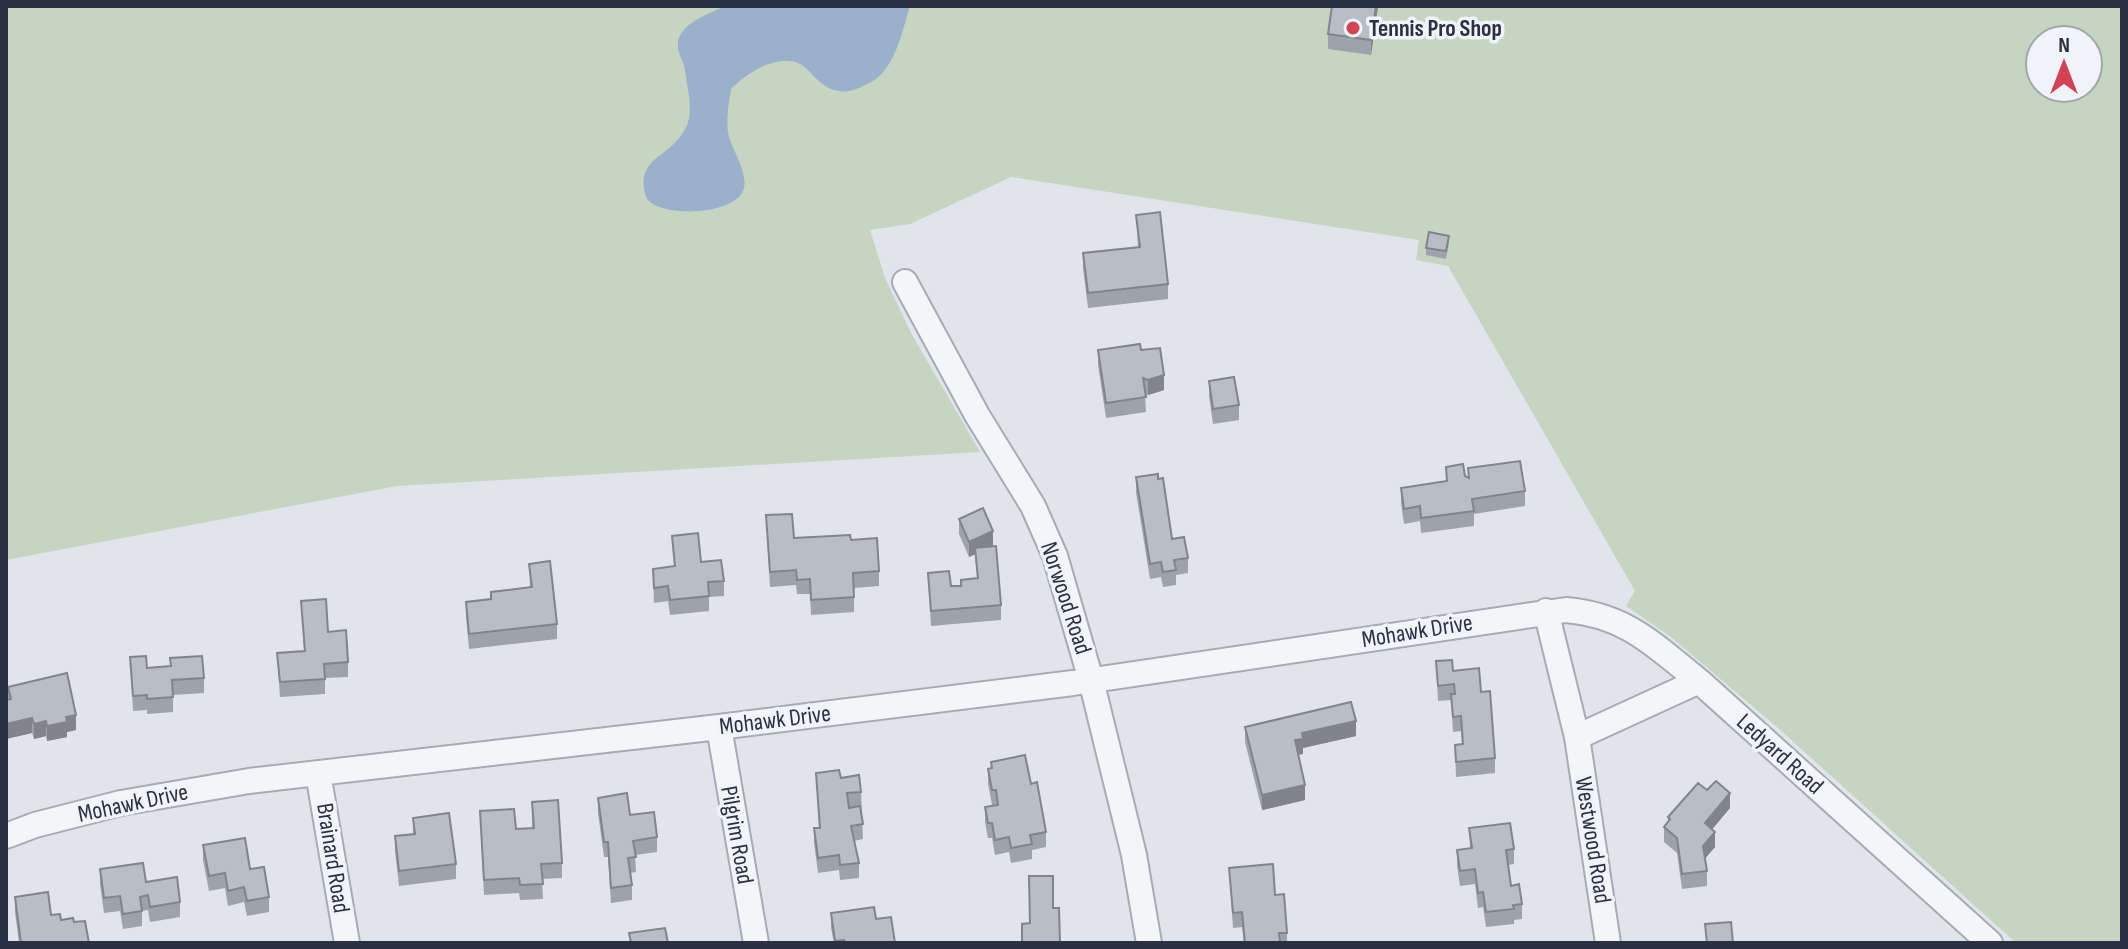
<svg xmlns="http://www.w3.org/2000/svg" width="2128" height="949" font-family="'Sofia Sans Condensed',sans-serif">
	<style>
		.green { fill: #c6d4c2; fill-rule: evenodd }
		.water { fill: #9bb0ca }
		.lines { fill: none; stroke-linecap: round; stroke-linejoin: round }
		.minor-casing { stroke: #a6abb4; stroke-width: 28 }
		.minor { stroke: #f4f5f8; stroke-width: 24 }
		.wall { fill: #9ea3ab }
		.shaded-wall { fill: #81848b }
		.building { fill: #b8bdc7; stroke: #81848b; stroke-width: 2 }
		.poi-dot { fill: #d04454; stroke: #f0f3f7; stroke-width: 3 }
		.labels { text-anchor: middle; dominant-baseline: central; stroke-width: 7; stroke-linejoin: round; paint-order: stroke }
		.poi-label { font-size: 24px; font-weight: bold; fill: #293142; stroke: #f0f3f7; text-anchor: start }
		.street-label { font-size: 24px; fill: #293142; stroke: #f0f3f7 }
	</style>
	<rect width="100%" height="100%" fill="#e1e4ea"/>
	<path class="green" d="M6,6H2122V943H2016L1778,728L1671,637L1626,606L1635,591L1448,266L1416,260L1419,240L1011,177L910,224L870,230L885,278L911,333L980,452L397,486L6,560ZM2040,40H2088V88H2040Z"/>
	<path class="water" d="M726,6H910C903,29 896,63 877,78C873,82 865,84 861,87C851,92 841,93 831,89C816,83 810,68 798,63C775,54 746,74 731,89C729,102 726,119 728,132C731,150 750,173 743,191C733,215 662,218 647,199C632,159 669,158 684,131C691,120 690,108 689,95C687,85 686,75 684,65C682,59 678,53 678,47C675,25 710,13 726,6Z"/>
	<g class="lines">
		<g class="minor-casing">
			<path id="minor" d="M905,282L977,415L1033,506L1055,556L1091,680L1134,855L1149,943
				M1546,611L1577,737L1608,943
				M719,727L756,943
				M1577,737L1699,681
				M318,773L347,943
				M6,836L35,825L121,803L249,781L719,727L1073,683L1566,610C1626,615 1654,645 1699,681L1990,943"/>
		</g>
		<use href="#minor" class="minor"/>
	</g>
	<path class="wall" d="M1378,6L1371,55L1328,49V34Z
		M1136,215L1168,284V299L1088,308L1083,268V253L1138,247Z
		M1449,243L1446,259L1426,255V248Z
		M1098,350H1141L1164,390L1148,395L1145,394L1146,412L1106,418L1098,365Z
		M1209,381L1239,405V420L1213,424L1209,396Z
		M1446,467L1468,477V468L1525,491V506L1474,514V526L1421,533L1420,521L1404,524L1401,503V488L1446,481Z
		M1136,477L1172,539L1188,558V573L1176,575V585L1163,587L1161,577L1150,579L1136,492Z
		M766,515L794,538L851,540L879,571V586L854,588V612L811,615L810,594H797L796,585L770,587Z
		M959,519L993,546L1001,605V620L931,626L928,573L951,586H961L977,578L975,554L969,557L959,534Z
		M672,536L724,581V596L709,597V611L670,615L668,601L654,603L653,569L674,566Z
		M529,564L557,624V639L469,649L466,617V602L491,599V592L530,587Z
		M301,601L328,632L348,662V677L325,678V694L280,697L277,653L304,651Z
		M130,657L147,668L204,678V693L173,695V712L147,714V710L133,711Z
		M1436,661L1453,671L1481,692L1495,758V773L1456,777L1455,745L1462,744L1461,731L1453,732L1451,700L1438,701Z
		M8,687L76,730L67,732V737L47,741L46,736L34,739L32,733L6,739V700H8Z
		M1245,727L1356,736L1303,748V754L1298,755L1305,800L1262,810L1245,742Z
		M991,762L1031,784L1046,832V847L1032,850V859L1011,863L1009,852L995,855L992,838H988L985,822V807L992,805L988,784V769L991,768Z
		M816,773L841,778L861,792L863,839L854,841L859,863V878L840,880L839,870L818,873L814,843V828H819Z
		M598,798L630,815L657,837V852L635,855L636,872L630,873L632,885V900L611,903L608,857H604L598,813Z
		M532,802L562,863V878L542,879L543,899L520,900L519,893L484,895L480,811L516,829L532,828Z
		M1730,808L1712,829L1715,847L1705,858L1707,871V886L1682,889L1677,853L1664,842V827L1668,821V817Z
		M413,818L456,864V879L399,886L395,851V836L413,834Z
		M1469,828L1514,849V864L1508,865L1511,886L1522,904V919L1514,920V924L1486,927L1483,907L1478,908L1475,884L1460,886L1457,865V850L1470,848Z
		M203,845L250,869L269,897V912L247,916L244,902L228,906L225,888L209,891L203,860Z
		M1229,868L1275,895L1287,933V943H1244L1242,927L1233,928Z
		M100,869L146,882L180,902V917L150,922L148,910L142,911V926L123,929L120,911L104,913L100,884Z
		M15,897L61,920L74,922L89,943H19L15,912Z
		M831,913L876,919L895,943H834L831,928Z"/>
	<path class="shaded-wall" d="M1376,6H1378L1371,55V40Z
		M1164,375V390L1148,395V380Z
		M993,531V546L969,557V542Z
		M76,715V730L67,732V737L47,741V726L66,717Z
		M32,718V733L6,739V724Z
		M46,721V736L34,739V724Z
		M1356,721V736L1303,748V754L1295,755V740L1302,733Z
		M1305,785V800L1262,810V795Z
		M1730,793V808L1705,838V823Z
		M1715,832V847L1703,861V846Z"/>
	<path class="building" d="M1332,6H1376L1371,40L1328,34Z
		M1160,212L1168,284L1088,293L1083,253L1140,247L1136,215Z
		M1429,232L1449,236L1446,251L1426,248Z
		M1140,344L1141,350L1160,348L1164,375L1148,380L1143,378L1146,397L1106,403L1098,350Z
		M1234,377L1239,405L1213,409L1209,381Z
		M1520,461L1525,491L1472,499L1474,511L1421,518L1420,506L1404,509L1401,488L1447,481L1446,467L1463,464L1465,476L1469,478L1468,468Z
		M1158,474V479L1163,478L1172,539L1184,537L1188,558L1174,560L1176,570L1163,572L1161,562L1150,564L1136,477Z
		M983,508L993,531L969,542L959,519Z
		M792,514L794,538L850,535L851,540L877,538L879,571L853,573L854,597L811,600L810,579L797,580L796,570L770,572L766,515Z
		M698,533L701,562L721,560L724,581L708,582L709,596L670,600L668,586L654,588L653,569L675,566L672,536Z
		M996,546L1001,605L931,611L928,573L949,571L951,586H961V580L978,578L975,548Z
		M550,561L557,624L469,634L466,602L491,599V592L532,587L529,564Z
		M326,599L328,632L346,630L348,662L324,664L325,679L280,682L277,653L305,651L301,601Z
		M146,656L147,668L171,666L170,658L202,656L204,678L172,680L173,697L147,699V695L133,696L130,657Z
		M1452,660L1453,671L1479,668L1481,692L1490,691L1495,758L1456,762L1455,745L1463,744L1461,716L1453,717L1451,694H1455L1454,684L1438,686L1436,661Z
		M67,673L76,715L66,717L67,722L47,726L46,721L34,724L32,718L6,724V700L11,699L8,687Z
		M1351,702L1356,721L1302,733L1303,739L1295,740L1305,785L1262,795L1245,727Z
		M1025,755L1031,784L1037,782L1046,832L1030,835L1032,844L1011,848L1009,837L995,840L992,823H988L985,807L998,805L996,790H992L988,769L992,768L991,762Z
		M839,770L841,778L859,775L861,792L847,793L849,808L860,806L863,824L851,826L859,863L840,865L839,855L818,858L814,828H820L816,773Z
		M1716,781L1730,793L1705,823L1715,832L1703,846L1707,871L1682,874L1677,838L1664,827L1670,819L1668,817L1698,783L1707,790Z
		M627,793L630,815L654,812L657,837L633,841L636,857L628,858L632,885L611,888L608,842H604L598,798Z
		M558,800L562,863L541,864L543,884L520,885L519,878L484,880L480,811L514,809L516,829L534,828L532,802Z
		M449,813L456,864L399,871L395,836L415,834L413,818Z
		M1510,823L1514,849L1506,850L1511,886L1519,884L1522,904L1513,905L1514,909L1486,912L1483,892L1478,893L1475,869L1460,871L1457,850L1472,848L1469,828Z
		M245,838L250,869L264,867L269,897L247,901L244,887L228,891L225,873L209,876L203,845Z
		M143,863L146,882L177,877L180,902L150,907L148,895L140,897L142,911L123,914L120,896L104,898L100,869Z
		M1273,864L1275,895L1284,894L1287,933H1279L1280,942L1245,943L1242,912L1233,913L1229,868Z
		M1029,876H1053V908H1059L1060,943H1022V924L1030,923Z
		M48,892L51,915L60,914L61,920L73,918L74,922L85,921L89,943H21L15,897Z
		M874,907L876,919L891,917L895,943H845L844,940L835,941L831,913Z
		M1731,922L1733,943H1707L1705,924Z
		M665,928L668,943H631L629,933Z"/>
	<circle class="poi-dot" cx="1353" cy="28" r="8"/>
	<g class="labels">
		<g class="poi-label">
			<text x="1369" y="28">Tennis Pro Shop</text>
		</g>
		<g class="street-label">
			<text transform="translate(1066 598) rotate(72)">Norwood Road</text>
			<text transform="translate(1417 631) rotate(-9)">Mohawk Drive</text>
			<text transform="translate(775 720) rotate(-7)">Mohawk Drive</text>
			<text transform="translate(1780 754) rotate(42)">Ledyard Road</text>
			<text transform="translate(133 803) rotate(-12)">Mohawk Drive</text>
			<text transform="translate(737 835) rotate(80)">Pilgrim Road</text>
			<text transform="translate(1593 840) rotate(81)">Westwood Road</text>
			<text transform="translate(333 858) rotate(81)">Brainard Road</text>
		</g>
	</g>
	<rect width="2128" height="949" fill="none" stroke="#293142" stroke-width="16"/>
	<g transform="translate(2064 64)"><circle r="38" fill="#f0f3f7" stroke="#a0a5af" stroke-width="2"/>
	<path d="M0-6L14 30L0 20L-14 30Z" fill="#d04454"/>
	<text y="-12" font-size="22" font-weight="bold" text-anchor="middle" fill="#293142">N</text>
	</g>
</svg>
